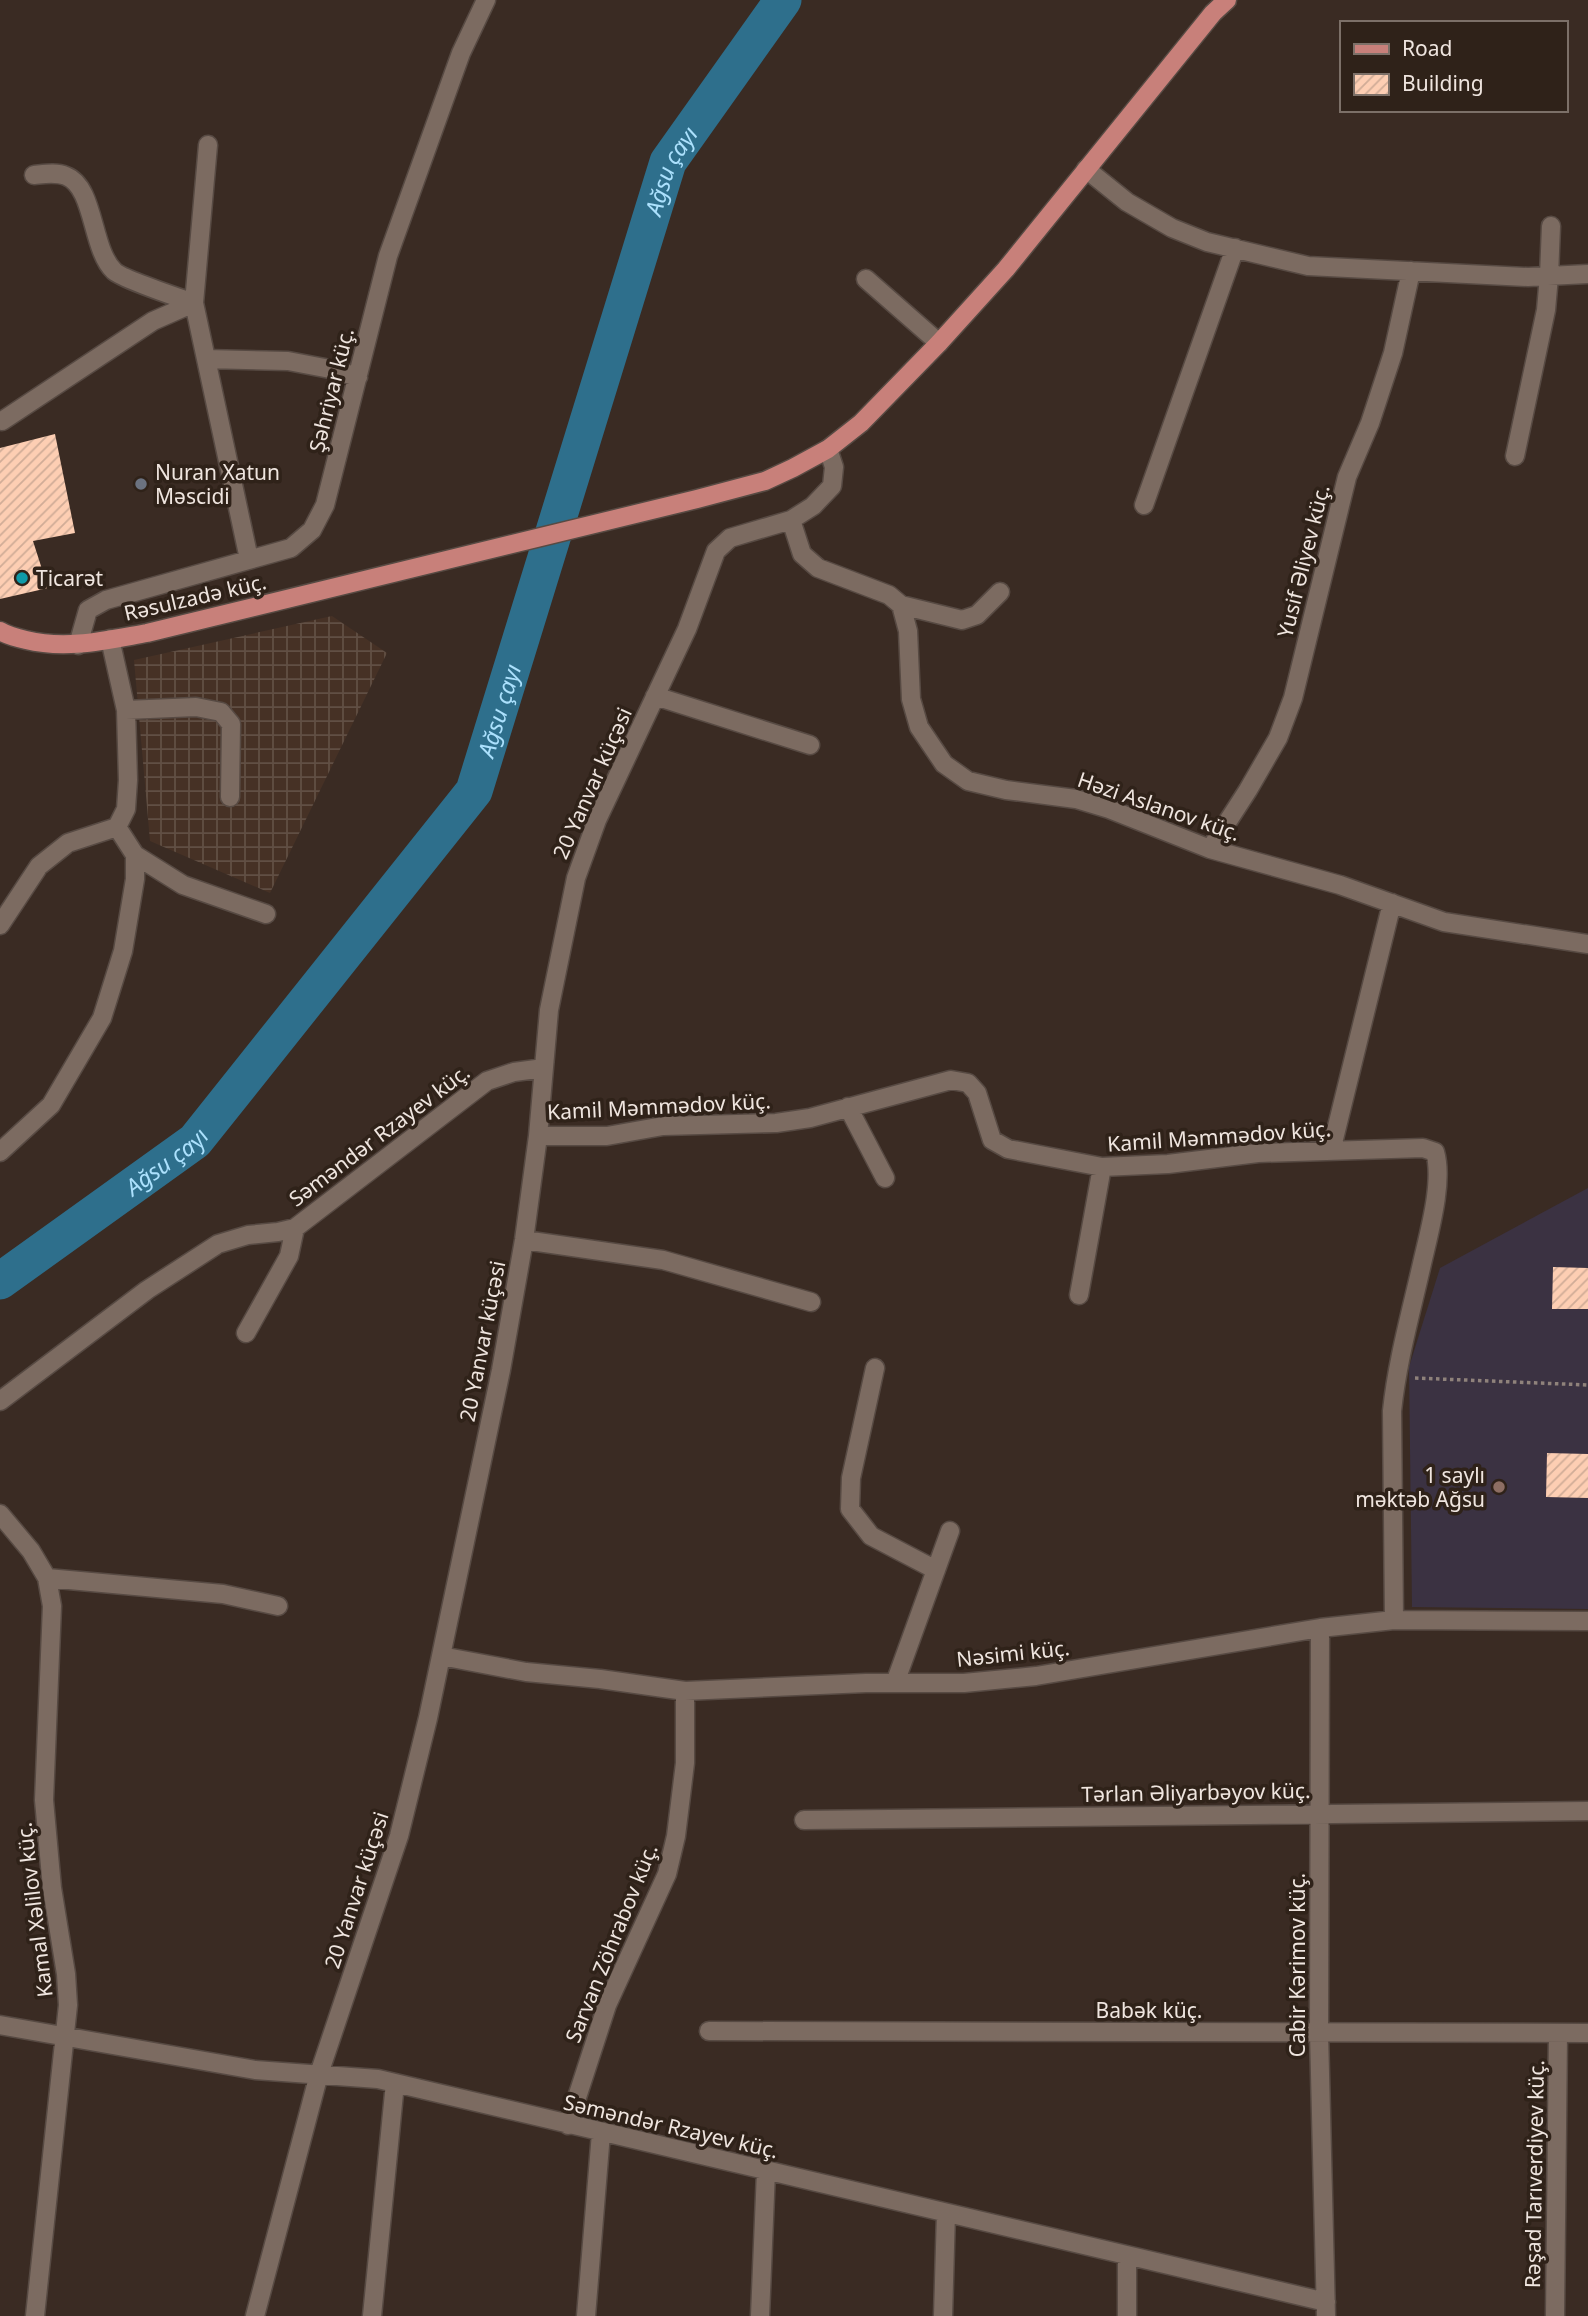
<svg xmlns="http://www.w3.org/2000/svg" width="1588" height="2316" font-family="'Noto Sans',sans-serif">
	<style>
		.industrial { fill: url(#industrial-grid) }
		.education { fill: #3b3242 }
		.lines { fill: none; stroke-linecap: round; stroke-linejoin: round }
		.river { stroke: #2e6f8c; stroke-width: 37 }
		.building { fill: url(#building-hatch) }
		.minor-casing { stroke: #574a43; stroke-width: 21 }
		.major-casing { stroke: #574a43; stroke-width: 21 }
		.path { stroke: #8f827b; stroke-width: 3.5; stroke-dasharray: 3.5 3.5; stroke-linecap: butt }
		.minor { stroke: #7c6b61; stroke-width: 18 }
		.major { stroke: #c8807a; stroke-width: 18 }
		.worship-dot { fill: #6b7280; stroke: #2f2219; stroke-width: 2.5 }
		.culture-dot { fill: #0f9aa8; stroke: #2f2219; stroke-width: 2.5 }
		.education-dot { fill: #8d6e63; stroke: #2f2219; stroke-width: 2.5 }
		.labels { text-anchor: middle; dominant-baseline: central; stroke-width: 7; stroke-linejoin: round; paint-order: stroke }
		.street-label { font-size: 21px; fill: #efe5df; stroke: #2f2219 }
		.poi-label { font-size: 21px; fill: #efe5df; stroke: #2f2219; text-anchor: start }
		.water-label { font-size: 23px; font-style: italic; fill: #ace1fd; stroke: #2f2219 }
	</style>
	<defs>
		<pattern id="industrial-grid" width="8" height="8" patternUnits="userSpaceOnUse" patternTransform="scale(1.75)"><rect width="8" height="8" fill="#463125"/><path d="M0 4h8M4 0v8" fill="none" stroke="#614f44"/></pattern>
		<pattern id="building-hatch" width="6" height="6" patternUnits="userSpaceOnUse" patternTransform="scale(1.75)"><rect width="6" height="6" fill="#fdceb3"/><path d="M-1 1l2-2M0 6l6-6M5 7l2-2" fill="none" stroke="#d0ac97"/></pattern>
	</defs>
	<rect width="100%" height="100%" fill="#3a2b23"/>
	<path class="industrial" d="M332,616L387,653L270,893L150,841L134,660Z"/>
	<path class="education" d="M1588,1188V1609L1412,1607L1409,1367L1440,1268Z"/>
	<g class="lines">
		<path class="river" id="s1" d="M0,1281L195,1141L474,791L668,162L783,0"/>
	</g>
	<path class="building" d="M55,434L75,533L33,541L48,588L0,599V448Z
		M1553,1267L1588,1268V1309H1552Z
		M1547,1453L1588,1454V1498L1546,1497Z"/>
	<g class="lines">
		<g class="minor-casing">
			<path id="minor" d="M208,145L194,303L249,559
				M1086,169L1127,202L1172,228L1207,242L1308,266L1528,277L1588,274
				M34,175C45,174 56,172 66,176C95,187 91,249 114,271C122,279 180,298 194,303
				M866,279L939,343
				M206,359L288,361L330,369L358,377
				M2,421L153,321L194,303
				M1515,456L1546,310L1549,276L1551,226
				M1144,505L1235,248
				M791,520L802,554L818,568L889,595L901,605L908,631L911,699L919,727L944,764L968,781L1006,790L1076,799L1109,809L1210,849L1340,885L1444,922L1588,944
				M901,605L962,620L977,615L1000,592
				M78,645L88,610L106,600L291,548L312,530L325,505L388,256L461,53L486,0
				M655,696L810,745
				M126,710L196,707L221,712L231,724L230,797
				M117,827L135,855L183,885L266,914
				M1210,849L1248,790L1278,738L1293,698L1347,477L1370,423L1393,353L1411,271
				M0,925L39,866L68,843L117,827L126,809L128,780L126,710L110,639
				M848,1107L885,1178
				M538,1136H607L663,1126L776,1123L810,1118L951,1080L968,1083L977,1093L992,1140L1008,1149L1102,1167L1168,1164L1258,1153L1423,1148L1435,1152C1444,1183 1428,1236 1421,1268C1410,1316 1397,1363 1392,1411L1394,1620
				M1331,1151L1392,903
				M0,1152L51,1105L102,1018L123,951L135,879V855
				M524,1240L663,1260L811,1302
				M1079,1295L1102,1167
				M246,1333L289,1256L295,1228
				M875,1368L851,1478L850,1509L871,1536L936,1570
				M0,1401L147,1290L218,1244L248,1235L278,1232L295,1228L487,1081L514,1072L544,1068
				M0,1514L31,1551L47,1578L52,1606L44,1800L52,1888L66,1974L68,2005L35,2316
				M47,1578L223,1594L278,1606
				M1320,1628L1319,2033L1326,2316
				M441,1656L526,1672L600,1679L685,1691L866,1683H964L1036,1676L1320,1628L1394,1620L1588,1621
				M895,1683L950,1531
				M804,1820L1588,1811
				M0,2025L255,2070L378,2079L1326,2302
				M709,2031L1588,2033
				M568,2125L607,2005L667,1874L676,1836L685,1763V1691
				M255,2316L319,2074L399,1836L428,1718L501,1370L524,1240L538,1136L549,1010L576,878L597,820L687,629L716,551L730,538L791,520L813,506L832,486L834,467L828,449
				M372,2316L395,2083
				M586,2316L601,2133
				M760,2316L766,2171
				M943,2316L946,2213
				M1127,2316V2256
				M1555,2316L1558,2033"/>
		</g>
		<g class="major-casing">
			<path id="major" d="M0,631C8,636 17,638 26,640C67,650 107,640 147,633L697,499L765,481L793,468L828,449L861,423L939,343L1006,269L1213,13L1227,0"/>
		</g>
		<path class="path" d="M1415,1378L1588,1385"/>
		<use href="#minor" class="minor"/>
		<use href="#major" class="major"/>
	</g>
	<circle class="worship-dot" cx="141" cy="484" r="7"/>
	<circle class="culture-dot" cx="22" cy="578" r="7"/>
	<circle class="education-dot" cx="1499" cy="1487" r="7"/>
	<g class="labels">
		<g class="street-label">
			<text transform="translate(331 390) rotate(-76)">Şəhriyar küç.</text>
			<text transform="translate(1303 561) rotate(-76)">Yusif Əliyev küç.</text>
			<text transform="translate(195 597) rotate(-13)">Rəsulzadə küç.</text>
			<text transform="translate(592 783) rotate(-66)">20 Yanvar küçəsi</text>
			<text transform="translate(1159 806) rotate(19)">Həzi Aslanov küç.</text>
			<text transform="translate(659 1106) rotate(-3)">Kamil Məmmədov küç.</text>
			<text transform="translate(379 1135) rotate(-37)">Səməndər Rzayev küç.</text>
			<text transform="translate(1219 1136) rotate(-4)">Kamil Məmmədov küç.</text>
			<text transform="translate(482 1341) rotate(-79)">20 Yanvar küçəsi</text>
			<text transform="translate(1013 1653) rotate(-6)">Nəsimi küç.</text>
			<text transform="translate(1196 1792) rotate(-1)">Tərlan Əliyarbəyov küç.</text>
			<text transform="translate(356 1890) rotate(-72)">20 Yanvar küçəsi</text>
			<text transform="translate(34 1910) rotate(-97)">Kamal Xəlilov küç.</text>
			<text transform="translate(611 1943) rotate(-68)">Sarvan Zöhrabov küç.</text>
			<text transform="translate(1297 1965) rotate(-90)">Cabir Kərimov küç.</text>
			<text x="1149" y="2010">Babək küç.</text>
			<text transform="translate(671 2126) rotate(13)">Səməndər Rzayev küç.</text>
			<text transform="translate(1534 2174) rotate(-89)">Rəşad Tarıverdiyev küç.</text>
		</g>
		<g class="poi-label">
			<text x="155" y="472">Nuran Xatun<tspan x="155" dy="24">Məscidi</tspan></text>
			<text x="36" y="578">Ticarət</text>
			<text x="1485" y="1475" text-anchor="end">1 saylı<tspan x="1485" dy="24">məktəb Ağsu</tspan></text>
		</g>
		<g class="water-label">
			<text stroke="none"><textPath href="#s1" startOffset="1339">Ağsu çayı</textPath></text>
			<text stroke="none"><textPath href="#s1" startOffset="772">Ağsu çayı</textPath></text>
			<text stroke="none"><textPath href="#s1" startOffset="205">Ağsu çayı</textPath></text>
		</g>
	</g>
	<rect x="1340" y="21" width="228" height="91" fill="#2f2219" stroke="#7c7068" stroke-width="2"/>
	<rect x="1354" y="44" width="35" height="10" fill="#c8807a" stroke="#7c7068" stroke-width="2"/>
	<text x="1402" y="56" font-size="21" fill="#efe5df">Road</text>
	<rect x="1354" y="74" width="35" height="21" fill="url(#building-hatch)" stroke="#7c7068" stroke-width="2"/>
	<text x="1402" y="91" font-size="21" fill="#efe5df">Building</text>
</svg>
